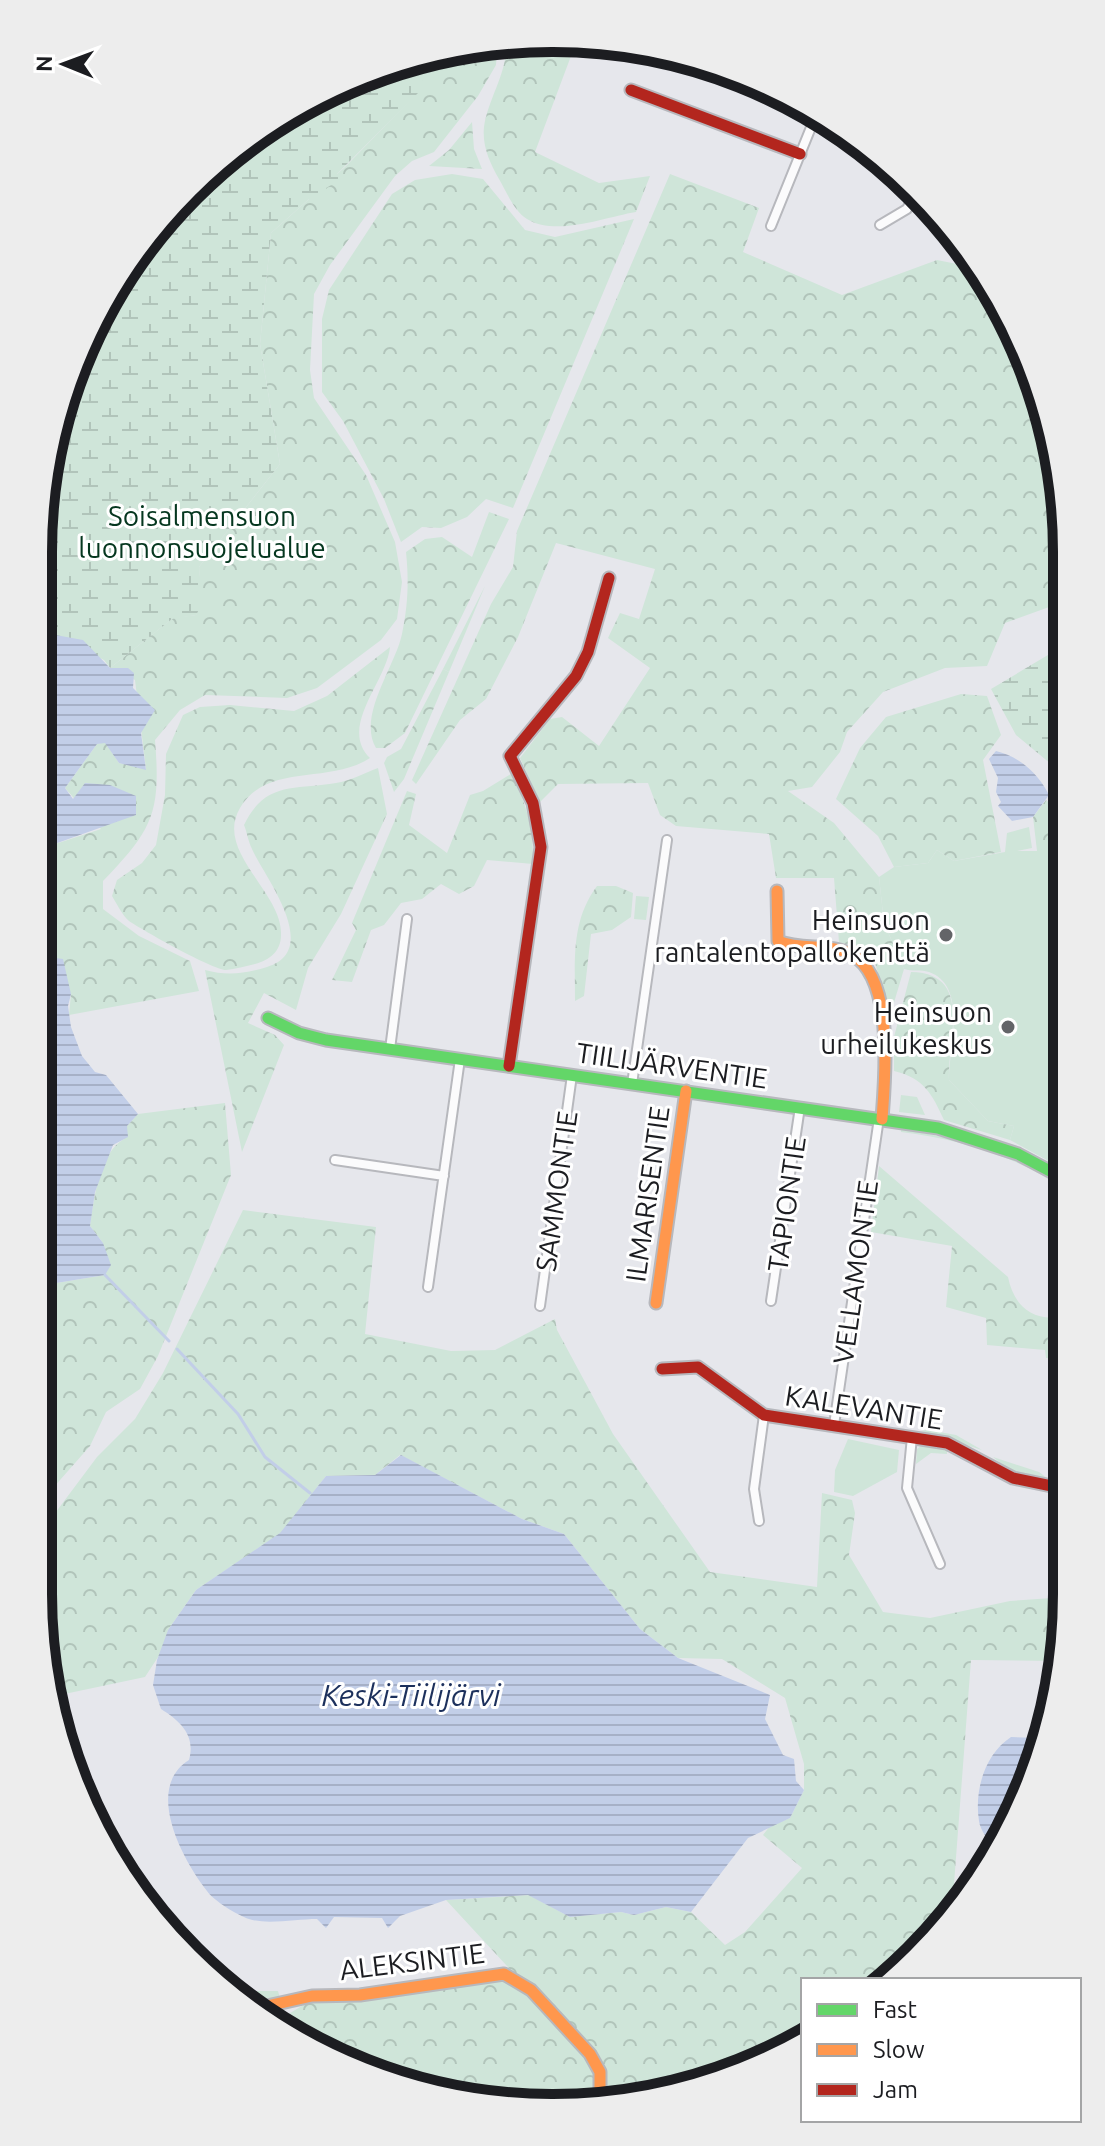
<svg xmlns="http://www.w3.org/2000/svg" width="1105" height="2146" font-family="Ubuntu,sans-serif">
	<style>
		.green { fill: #cfe5d9 }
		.forest { fill: url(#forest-crowns) }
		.wetland { fill: url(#wetland-marsh) }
		.water { fill: url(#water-rules) }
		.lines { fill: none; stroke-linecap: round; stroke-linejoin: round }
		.stream { stroke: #c2cee8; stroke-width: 3 }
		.street-casing { stroke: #b7b8bd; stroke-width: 12 }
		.fast-casing { stroke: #b7b8bd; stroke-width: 15 }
		.slow-casing { stroke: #b7b8bd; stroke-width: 15 }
		.jam-casing { stroke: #b7b8bd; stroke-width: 15 }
		.street { stroke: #fbfbfc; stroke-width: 8 }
		.fast { stroke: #63d668; stroke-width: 11 }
		.slow { stroke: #ff974d; stroke-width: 11 }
		.jam { stroke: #b3261e; stroke-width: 11 }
		.poi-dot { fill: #636468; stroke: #fff; stroke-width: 3 }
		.labels { text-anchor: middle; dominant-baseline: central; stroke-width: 6; stroke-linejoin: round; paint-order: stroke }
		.park-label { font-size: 28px; fill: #05371f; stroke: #fff }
		.poi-label { font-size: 28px; fill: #1c1d21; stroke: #fff; text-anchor: end }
		.street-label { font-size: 28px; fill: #1c1d21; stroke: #fff }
		.water-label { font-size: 30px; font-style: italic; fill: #1c305c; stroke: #fff }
		.rim { fill: none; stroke: #1c1d21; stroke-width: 10 }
	</style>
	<defs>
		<pattern id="forest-crowns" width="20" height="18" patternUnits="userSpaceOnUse" patternTransform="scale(2)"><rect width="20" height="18" fill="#cfe5d9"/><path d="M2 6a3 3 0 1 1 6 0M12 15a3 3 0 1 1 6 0" fill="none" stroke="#b1c4ba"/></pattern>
		<pattern id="wetland-marsh" width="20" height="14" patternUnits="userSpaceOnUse" patternTransform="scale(2)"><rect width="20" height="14" fill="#cfe5d9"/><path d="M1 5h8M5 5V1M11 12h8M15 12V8" fill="none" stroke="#b1c4ba"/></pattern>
		<pattern id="water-rules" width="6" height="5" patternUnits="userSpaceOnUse" patternTransform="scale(2)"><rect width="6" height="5" fill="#c2cee8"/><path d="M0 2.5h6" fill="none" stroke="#a6b0c7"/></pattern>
	</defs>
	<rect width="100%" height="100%" fill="#e6e7ec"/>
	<path class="green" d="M485,586L449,672L443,669Z
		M1029,827L1032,848L1017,851H1050L1064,845L1065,1170L1010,1140L1014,1126L988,1121L949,1080C948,1050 969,986 929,972C921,969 912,972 904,969L884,923L879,877L894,867L928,863L937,850L954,861L1005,852L1007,833Z
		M636,896L649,897L646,920L634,919Z
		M901,1095L917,1097L925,1115L899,1112Z
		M901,1129C960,1139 1014,1153 1065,1185V1190C1018,1156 958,1139 901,1132Z
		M928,1430L956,1435L982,1450L921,1431Z
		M848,1439L899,1450L897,1472L853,1496L834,1492L835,1470Z
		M925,1443L947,1449V1454L931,1453L916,1464L917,1449Z
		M993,1457L1039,1472L1051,1481L1009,1470Z"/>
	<path class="forest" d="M577,40L535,152L599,183L650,176L636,212C605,217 556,237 527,219C514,211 506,191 499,179C490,163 482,146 484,127C488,100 505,76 506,50Z
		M497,51L496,65L478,96L434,152L412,161L395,176L330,265L314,294L310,370L314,398L366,475L395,542L402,582L397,619L381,640L317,688L287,698L205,695L180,710L155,740C161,813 153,829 103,881V909L139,936L190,961L199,991L69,1015L71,994L48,957L39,961V855L46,847L101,829L65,788L97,744L105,742L119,763L146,769L135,680L110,668L173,618L196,615L201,599L199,567L280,464L260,344L271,233L346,166L423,87L416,61Z
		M472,122L474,149L482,169L429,166L449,150Z
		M452,174L483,179L525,230L555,237L634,219L513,508L486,499L467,517L441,528L422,527L401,542L384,499L343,421L322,392V319L329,290L392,194L415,180Z
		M670,174L759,208L743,252L842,295L937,260L982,269L1028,356L1063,485V602L1005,623L987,666L945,668L883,692L847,732L840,752L812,787L788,791L834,823L879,877L884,923L904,969L890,1016L872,952L839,942L834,878H776L769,834L676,826L660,815L648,783L558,784L540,802L520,758L550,719L562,717L599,746L650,668L608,638L620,613L639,619L655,569L556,543L518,637L486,699L460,720L416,784L412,780L491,604L513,567L517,531Z
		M489,512L509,519L405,733L385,748H376C357,716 395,667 402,634C408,605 409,581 406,552L425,539L442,537L472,557Z
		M390,647C387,681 338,727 370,758C329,785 267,762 240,808C214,852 283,892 281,935C281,951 270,960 255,964C246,966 235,969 226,970C213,970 142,930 129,921C122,915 117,904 112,896L117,880L142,863L156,845L165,795L166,754L183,715L200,707L230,705L294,711L327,696Z
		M443,669L449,672L404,779L394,792L384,763L387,757L401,749Z
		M961,694L987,696L1001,735L983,760L1001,852L954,861L937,850L928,863L894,867L878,836L836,799L860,748L886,717Z
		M378,768L387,814L341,914L308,968L296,1010L264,993L248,1023L275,1035L284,1045L242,1152L205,970C227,976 244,974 267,967C323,950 264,876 252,849C248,841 247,832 244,825C265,781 294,790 336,783C350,781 364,773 378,768Z
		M511,774C527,804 534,830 533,864L487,860L474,886L459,894L441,884L422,899L401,903L384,925L371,930L352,982L332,980L356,930L352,923L407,791L416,794L409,825L447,853L470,795L483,791Z
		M1046,800L1064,816V845L1050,851H1037L1033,817Z
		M597,886H616L633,893L631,917L612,930L591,934L584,996L575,1001C575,959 571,921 597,886Z
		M911,972C974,973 947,1040 949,1080L988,1121L1014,1126L1010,1140L944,1120C932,1094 924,1078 894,1071V1037Z
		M225,1103L231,1175L158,1356L140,1389L106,1412L90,1446L38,1505V1286L105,1275L103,1243L90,1226C94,1199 99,1153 124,1139L127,1126L138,1114Z
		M879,1166L1008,1277C1014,1307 1034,1323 1065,1316V1359L1046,1358L1045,1350L987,1345L986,1318L946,1307L952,1246L871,1232Z
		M243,1210L376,1227L365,1334L451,1351L495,1350L555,1319L557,1330L613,1434L710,1572L817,1587L822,1493L852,1500L855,1513L849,1555L883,1612L930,1618L1010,1601L1066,1597V1627L1057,1661L971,1660L954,1884L961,1895L916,1958L885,1980H803V2038L780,2055L619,2104L420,2091L267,2022L239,1995L249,1991H278L285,2016L312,2000L363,1998L518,1978L446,1900L529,1895L570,1917L621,1912L634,1915L666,1907L691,1912L725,1945L745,1932L802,1868L763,1835L770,1826L790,1818L804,1790V1764L785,1698L722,1659L678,1658L640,1629L564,1534L522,1519L400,1455L375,1475L326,1476L281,1533L196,1590L168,1630L162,1651L145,1677L55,1696L38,1593V1536L97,1457L135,1419L163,1373Z"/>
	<path class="wetland" d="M416,61L424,87L337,174L347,176L326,188V204L309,199L271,233L260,344L280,464L199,567C200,585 206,600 196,615L172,619L110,668L104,660L51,633L39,632V519L91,325L214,165L388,65Z
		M1063,646V774L1016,735L991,689Z"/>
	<path class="water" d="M39,632L83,640L110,668H128L134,673L133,688L155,710L141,733L146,770L119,763L105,743L97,744L65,788L73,799L85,783L110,785L136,796V815L46,847L39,855Z
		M996,751C1020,757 1038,773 1049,795L1033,817L1012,821L998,806L1001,802L996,792L998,778L989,759Z
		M48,957L63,959L71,994L68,1006L71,1027L82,1056L95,1072L106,1075L138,1114L127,1126L128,1137L113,1145L95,1192L90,1226L103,1243L111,1265L105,1275L38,1286L39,961Z
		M401,1455L522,1519L564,1534L640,1629L678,1658L770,1695L765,1719L783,1755L794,1759L796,1781L804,1790L790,1818L748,1838L691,1912L666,1907L634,1915L621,1912L570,1917L528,1895L446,1900L400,1916L388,1928L382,1918L334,1917L326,1928L317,1919C298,1919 266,1925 249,1919C237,1915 214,1901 207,1891C182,1859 144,1788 189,1760C196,1735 180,1721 161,1709L153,1685L157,1660L168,1630L196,1590L280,1533L326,1476L375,1475Z
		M1011,1737L1036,1738L1014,1821L994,1849C989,1841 980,1830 979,1821C974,1790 985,1754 1011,1737Z"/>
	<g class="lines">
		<path class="stream" d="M105,1275L169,1341
			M177,1349L238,1414L265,1457L310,1493"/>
		<g class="street-casing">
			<path id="street" d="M880,225L907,209L915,193
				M771,226L816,115
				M390,1049L407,919
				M632,1084L667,840
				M335,1160L444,1176
				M428,1287L460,1059
				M771,1301L800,1107
				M540,1306L572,1075
				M834,1425L879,1118
				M912,1437L907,1488L940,1564
				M759,1521L754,1489L764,1415
				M63,1742L69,1753L73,1773"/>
		</g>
		<g class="fast-casing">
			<path id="fast" d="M268,1018L299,1033L326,1040L938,1128L1018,1154L1065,1179"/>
		</g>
		<g class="slow-casing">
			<path id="slow" d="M777,891L778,941C801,951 829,943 851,954C895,977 885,1078 882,1119
				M656,1303L686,1091
				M254,2009L312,1996L360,1995L504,1974L531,1990L590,2054L600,2072V2102"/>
		</g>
		<g class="jam-casing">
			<path id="jam" d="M631,90L800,154
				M509,1066L541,847L533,803L510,756L576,676L588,652L609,578
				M662,1369L698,1367L764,1415L947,1443L1013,1478L1066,1489"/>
		</g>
		<use href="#street" class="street"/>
		<use href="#fast" class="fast"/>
		<use href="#slow" class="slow"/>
		<use href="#jam" class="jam"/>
	</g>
	<g class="poi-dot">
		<circle cx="946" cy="935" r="8"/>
		<circle cx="1008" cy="1027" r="8"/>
	</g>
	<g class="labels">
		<g class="park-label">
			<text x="202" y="515">Soisalmensuon<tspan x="202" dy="32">luonnonsuojelualue</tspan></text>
		</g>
		<g class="poi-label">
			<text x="930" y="919">Heinsuon<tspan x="930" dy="32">rantalentopallokenttä</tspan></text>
			<text x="992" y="1011">Heinsuon<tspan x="992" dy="32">urheilukeskus</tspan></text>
		</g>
		<g class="street-label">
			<text transform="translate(672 1065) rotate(8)">TIILIJÄRVENTIE</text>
			<text transform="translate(556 1191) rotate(-82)">SAMMONTIE</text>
			<text transform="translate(647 1194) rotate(-82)">ILMARISENTIE</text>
			<text transform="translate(786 1204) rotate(-82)">TAPIONTIE</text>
			<text transform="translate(855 1272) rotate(-82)">VELLAMONTIE</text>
			<text transform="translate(864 1407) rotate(9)">KALEVANTIE</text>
			<text transform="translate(412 1961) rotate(-7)">ALEKSINTIE</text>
		</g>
		<g class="water-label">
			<text x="411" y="1695">Keski-Tiilijärvi</text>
		</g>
	</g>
	<path d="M0 0H1105V2146H0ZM552 52H553A500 500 0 0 1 1053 552V1594A500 500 0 0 1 553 2094H552A500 500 0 0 1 52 1594V552A500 500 0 0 1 552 52Z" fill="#ededed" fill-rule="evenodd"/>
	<path class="rim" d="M552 52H553A500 500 0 0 1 1053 552V1594A500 500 0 0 1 553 2094H552A500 500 0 0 1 52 1594V552A500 500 0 0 1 552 52Z"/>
	<rect x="801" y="1978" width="280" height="144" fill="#ffffff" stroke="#a4a5a6" stroke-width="2"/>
	<rect x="817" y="2004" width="40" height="12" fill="#63d668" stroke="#a4a5a6" stroke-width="2"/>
	<text x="873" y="2018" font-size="24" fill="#1c1d21">Fast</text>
	<rect x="817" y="2044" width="40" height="12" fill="#ff974d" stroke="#a4a5a6" stroke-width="2"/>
	<text x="873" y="2058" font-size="24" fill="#1c1d21">Slow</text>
	<rect x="817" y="2084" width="40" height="12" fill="#b3261e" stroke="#a4a5a6" stroke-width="2"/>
	<text x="873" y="2098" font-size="24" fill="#1c1d21">Jam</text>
	<g transform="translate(64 64) rotate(271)" stroke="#ffffff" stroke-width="6" paint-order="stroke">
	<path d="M0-6L14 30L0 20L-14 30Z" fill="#1c1d21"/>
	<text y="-12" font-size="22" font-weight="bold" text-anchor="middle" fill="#1c1d21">N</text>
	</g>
</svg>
